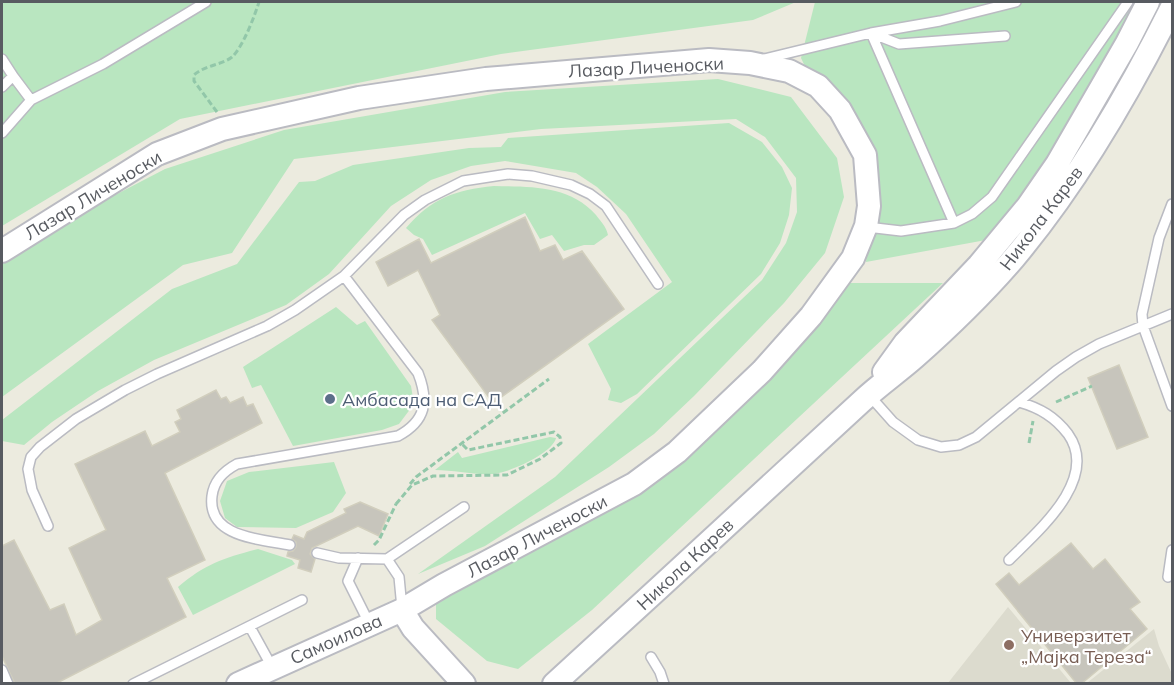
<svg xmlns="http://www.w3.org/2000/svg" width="1174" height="685" font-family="Mulish,sans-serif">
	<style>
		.education { fill: #dcdbce }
		.green { fill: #b9e6c0 }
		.building { fill: #c7c5bc; stroke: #d1cebd; stroke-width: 1.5 }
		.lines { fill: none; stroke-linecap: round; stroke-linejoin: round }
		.service-casing { stroke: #babbc2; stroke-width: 12 }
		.tertiary-casing { stroke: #babbc2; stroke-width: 26 }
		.path { stroke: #92c7a9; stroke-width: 3; stroke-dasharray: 6 3; stroke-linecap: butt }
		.service { stroke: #fff; stroke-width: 9 }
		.tertiary { stroke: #fff; stroke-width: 22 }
		.service-dot { fill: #5c6f8a; stroke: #fff; stroke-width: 2 }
		.education-dot { fill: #8d6e63; stroke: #fff; stroke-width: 2 }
		.labels { text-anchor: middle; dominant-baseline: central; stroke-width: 4.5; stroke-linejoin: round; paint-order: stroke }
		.street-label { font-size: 18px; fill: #585b61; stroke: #fff }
		.service-label { font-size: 18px; fill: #4e5e75; stroke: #fff; text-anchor: start }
		.education-label { font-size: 18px; fill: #785e54; stroke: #fff; text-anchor: start }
	</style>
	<rect width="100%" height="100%" fill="#ecebdf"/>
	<path class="education" d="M1008,607L1071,683H948Z
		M1154,629L1159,646L1172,674V683H1087Z"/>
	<path class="green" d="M2,2H796L753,20L501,54L180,119L2,226Z
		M815,2H1142L1042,173L986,240L866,262L875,161L810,77L801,58Z
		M718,79L791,97L837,158L844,197L825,253L784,303L694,396L654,434L609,467L485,546L418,574L555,477L762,280L786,243L797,212L796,178L765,137L736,119L541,129L294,159L232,253L183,265L2,397V259L44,232L165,169L284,130L505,92Z
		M729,123L762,142L782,167L792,188L789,215L780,243L761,274L637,394L621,403L608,400L611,389L588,344L672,282L626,214L597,187L576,173L505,161L471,166L431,180L391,206L329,274L286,305L154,360L98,391L52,422L24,445L2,441V420L172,289L237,264L299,182L315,181L353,165L469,148L501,147L508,138Z
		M494,186C531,187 569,185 596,215C601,222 606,226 608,235L594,245H584L564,251L552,235L540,239L525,213L432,255L423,239L414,235L406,228C432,198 455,190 494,186Z
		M848,283H943L592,610L518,669L487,661L436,619V598L647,486Z
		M336,307L357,325L365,321L411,386L414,404L399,424L382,430L293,446L261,385L252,388L243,367Z
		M550,437L556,438C553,453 507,474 492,474C473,475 454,470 435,470L458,452L462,458Z
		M334,462L346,493L333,512L296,528L237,527L225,518L220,501L227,481L249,472Z
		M258,549L292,560L295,564L193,615L178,587C205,564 224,558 258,549Z"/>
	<path class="building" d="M525,217L540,251L555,245L563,260L582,251L624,309L493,403L432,320L440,315L418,270L388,286L376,262L419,239L431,263Z
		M1119,365L1148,437L1117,449L1088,378Z
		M216,390L221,399L226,397L230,403L243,397L247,406L253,404L262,423L165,473L205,560L167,578L186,617L55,684H15L2,656V546L14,540L50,610L64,604L76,635L102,620L69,548L106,530L75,464L145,431L152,446L180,432L175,422L181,419L177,410Z
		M360,502L388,514L379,536L358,526L312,548L310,554L315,559L311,572L298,568L300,560L287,556L288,552L293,551L296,547V542L292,539L294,535L304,539L307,532L346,513L344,509Z
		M1071,543L1093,569L1105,559L1140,602L1130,609L1147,629L1081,684H1077L996,584L1009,573L1019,585Z"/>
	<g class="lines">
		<g class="service-casing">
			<path id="service" d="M2,59L13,76
				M764,59L871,33L899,44L1005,36
				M2,87L13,76L31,100
				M2,133L31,100L103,64L206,2
				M1172,204L1159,238L1142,314L1143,326L1172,406
				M954,223L871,33L940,21L1016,2
				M867,227L901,231L954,223L972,214L992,197L1128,2
				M869,395L893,422L918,440L941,447L959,445L976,437L1056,371L1076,357L1099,344L1172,314
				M48,526L32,490L28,469L31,457L40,447L76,419L125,390L157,374L267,326L295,310L344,276L404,215L425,200L463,181L508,174L532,176L571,185L590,194L606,206L658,284
				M290,545C261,539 207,538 212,496C214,480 224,471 237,464L398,436C426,421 429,401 418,373L344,276
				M317,553L339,558L387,559L399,577L402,608
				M358,558L348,581L369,623
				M387,559L464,507
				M1009,560C1038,531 1100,479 1068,434C1055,417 1040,408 1019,402
				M1168,577L1172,550
				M250,627L272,667
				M651,657L660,672L664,684
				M2,670L8,684
				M133,684L302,600"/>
		</g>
		<g class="tertiary-casing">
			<path id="tertiary" d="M2,251L157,154L222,129L359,98L486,79L709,60L750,63L789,71L818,86L840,110L865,155L869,206L866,226L853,258L811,316L762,371L677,452L634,484L444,585L402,610L238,684
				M884,372L905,343L979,265L1028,206L1057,164L1127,43L1148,2
				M402,610L413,628L464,684
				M554,684C657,590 759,496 862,401C879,385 898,372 915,357C950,326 984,293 1014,258C1077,183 1128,95 1172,7"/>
		</g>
		<path class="path" d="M217,112L194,81V75C205,65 222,65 232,57C243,47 255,15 259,2
			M1056,402L1092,386
			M1029,443L1033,421
			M410,484L416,477L549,379
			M396,504L412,485L433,476L507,475L540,459L561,443L560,437L554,432L468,450L462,444
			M374,545L379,540L396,504"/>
		<use href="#service" class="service"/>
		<use href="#tertiary" class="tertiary"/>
	</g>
	<circle class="service-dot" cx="330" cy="399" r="6"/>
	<circle class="education-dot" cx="1009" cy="645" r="6"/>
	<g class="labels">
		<g class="street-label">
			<text transform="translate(646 67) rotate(-3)">Лазар Личеноски</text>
			<text transform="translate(93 195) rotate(-31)">Лазар Личеноски</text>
			<text transform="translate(1041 218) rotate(-53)">Никола Карев</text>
			<text transform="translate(537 536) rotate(-28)">Лазар Личеноски</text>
			<text transform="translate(685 564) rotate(-43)">Никола Карев</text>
			<text transform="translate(336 639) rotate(-24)">Самоилова</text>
		</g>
		<g class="service-label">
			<text x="342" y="399">Амбасада на САД</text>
		</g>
		<g class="education-label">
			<text x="1021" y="635">Универзитет<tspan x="1021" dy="21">„Мајка Тереза“</tspan></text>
		</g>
	</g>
	<rect width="1174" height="685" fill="none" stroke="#585b61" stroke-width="6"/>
</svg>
